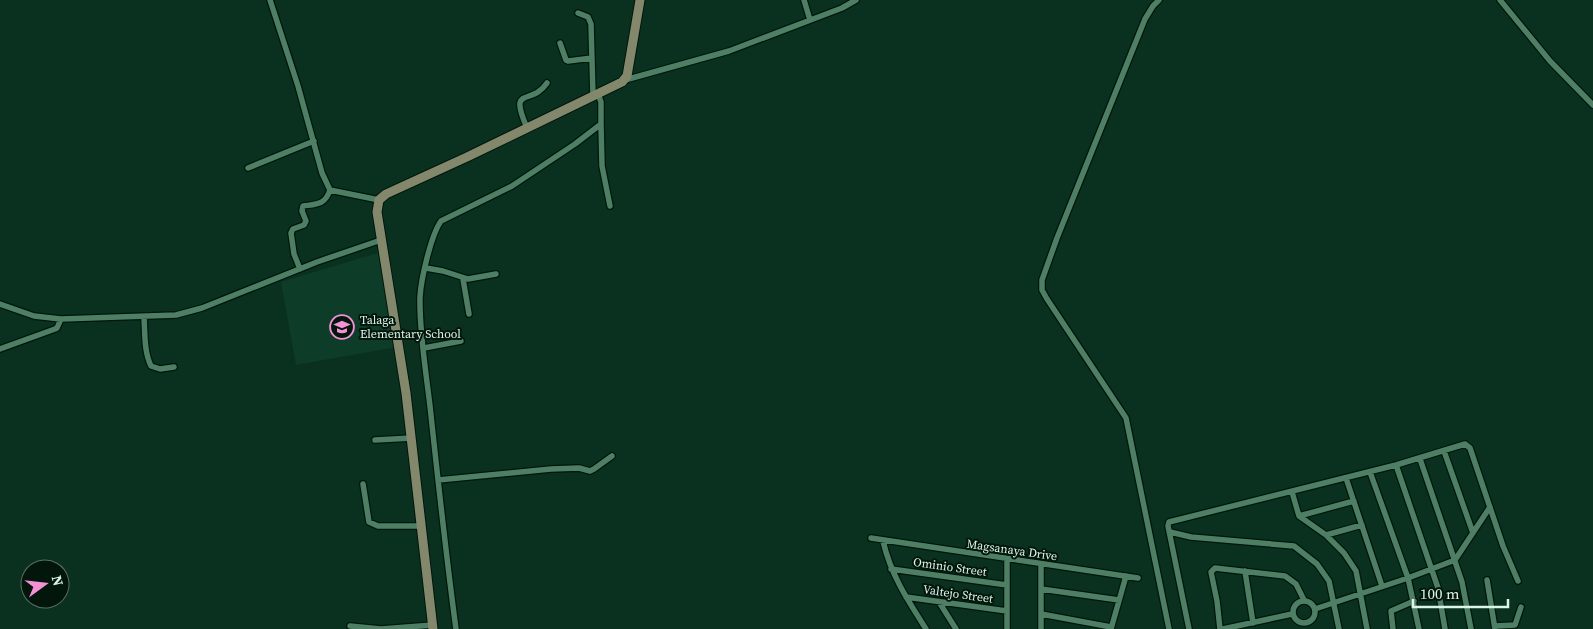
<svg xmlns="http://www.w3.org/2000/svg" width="1593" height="629" font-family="'Source Serif 4',serif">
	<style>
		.built { fill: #0d3c28 }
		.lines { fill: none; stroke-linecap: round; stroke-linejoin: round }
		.street-casing { stroke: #00170b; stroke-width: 8 }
		.secondary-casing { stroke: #00170b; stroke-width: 11 }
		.street { stroke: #4e7f65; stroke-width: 5.5 }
		.secondary { stroke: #83876b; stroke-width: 9 }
		.labels { text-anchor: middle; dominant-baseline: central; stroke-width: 4; stroke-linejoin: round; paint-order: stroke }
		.poi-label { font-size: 12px; fill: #dbf5e6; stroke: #03160c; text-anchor: start }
		.street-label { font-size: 12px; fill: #dbf5e6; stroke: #03160c }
	</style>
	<rect width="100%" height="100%" fill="#0a311f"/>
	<path class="built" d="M381,252L397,347L296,365L281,282Z"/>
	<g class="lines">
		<g class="street-casing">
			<path id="street" d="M270,0L298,86L322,173L330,190L379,200
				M804,0L810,20
				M1159,0L1153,6L1145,19L1057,238L1042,280V290L1047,299L1126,418L1169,629
				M1500,0L1550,61L1593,105
				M578,13L588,17L591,24L593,96
				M560,43L566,60L568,61L592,58
				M625,80L729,51L842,8L856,0
				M601,124L602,166L610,206
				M527,128C508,84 531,107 547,83
				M248,168L314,141
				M426,268L443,271L468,279L496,274
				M300,269L294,254L291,233L293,229L304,225L306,221L302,211L303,206C317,204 325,205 330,190
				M463,279L469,314
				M0,304L34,316L61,319L176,315L202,308L317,262L381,240
				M144,317C145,333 144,352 151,366L160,369L174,367
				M424,348L461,341
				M0,349L55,329L57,328L61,319
				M375,440L412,438
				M1444,451L1473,533
				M1420,459L1462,582L1471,629
				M1396,465L1438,588L1445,629
				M1370,472L1408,578L1419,629
				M1346,478L1382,586
				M438,480L551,469L579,468L590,471L594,469L612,456
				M363,484L369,522L378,526H422
				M1292,492L1299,516L1326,535L1344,553L1356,571L1367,629
				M1299,516L1354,501
				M1170,532L1191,537L1294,546L1317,564L1329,581L1339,629
				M1326,535L1362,525
				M871,538L1138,578
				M883,541C891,575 907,599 926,629
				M1007,559V629
				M1041,564V629
				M891,569L1007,585
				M1245,571L1253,623
				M1487,580L1495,629
				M1041,589L1119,600
				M906,597L1007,611
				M1293 612a11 11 0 1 1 22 0a11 11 0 1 1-22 0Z
				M939,602L956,629
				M1315,609L1408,578L1455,560L1490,507
				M1041,614L1111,627
				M350,626L381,629L433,625
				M1495,626L1515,625L1521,607
				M456,629C446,555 438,481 430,406C426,372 419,330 420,297C421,279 431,235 441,221L512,186L575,144L601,124V102L598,94
				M1111,629L1126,576
				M1189,629L1168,526L1169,522L1396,465L1465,444L1470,448L1503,546L1518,581
				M1220,629L1217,601L1211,572L1215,568L1285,576L1296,584L1304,600
				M1223,629L1292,614
				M1393,629L1391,611L1414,601"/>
		</g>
		<g class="secondary-casing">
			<path id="secondary" d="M433,629L406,393L377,212L379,200L386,194L467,157L622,82L627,76L640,0"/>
		</g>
		<use href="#street" class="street"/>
		<use href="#secondary" class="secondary"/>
	</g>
	<defs>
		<g id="school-ring" transform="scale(1.25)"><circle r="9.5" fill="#03160c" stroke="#f491d4" stroke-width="1.5"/><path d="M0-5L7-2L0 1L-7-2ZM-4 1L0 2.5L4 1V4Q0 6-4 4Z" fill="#f491d4"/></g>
	</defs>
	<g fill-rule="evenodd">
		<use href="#school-ring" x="342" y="327"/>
	</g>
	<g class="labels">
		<g class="poi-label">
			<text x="360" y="320">Talaga<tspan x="360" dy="14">Elementary School</tspan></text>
		</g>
		<g class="street-label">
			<text transform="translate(1012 550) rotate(8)">Magsanaya Drive</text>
			<text transform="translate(950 567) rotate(8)">Ominio Street</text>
			<text transform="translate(958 594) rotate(8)">Valtejo Street</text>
		</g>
	</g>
	<g transform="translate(45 584) rotate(75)"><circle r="24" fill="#03160c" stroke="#596f63"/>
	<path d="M0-4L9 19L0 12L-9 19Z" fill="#f491d4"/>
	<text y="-8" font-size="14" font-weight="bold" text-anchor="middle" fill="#dbf5e6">N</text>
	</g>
	<path d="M1413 599v8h95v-8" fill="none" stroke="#dbf5e6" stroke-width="2.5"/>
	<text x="1420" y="599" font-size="15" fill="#dbf5e6" stroke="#03160c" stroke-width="4" paint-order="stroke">100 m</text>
</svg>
